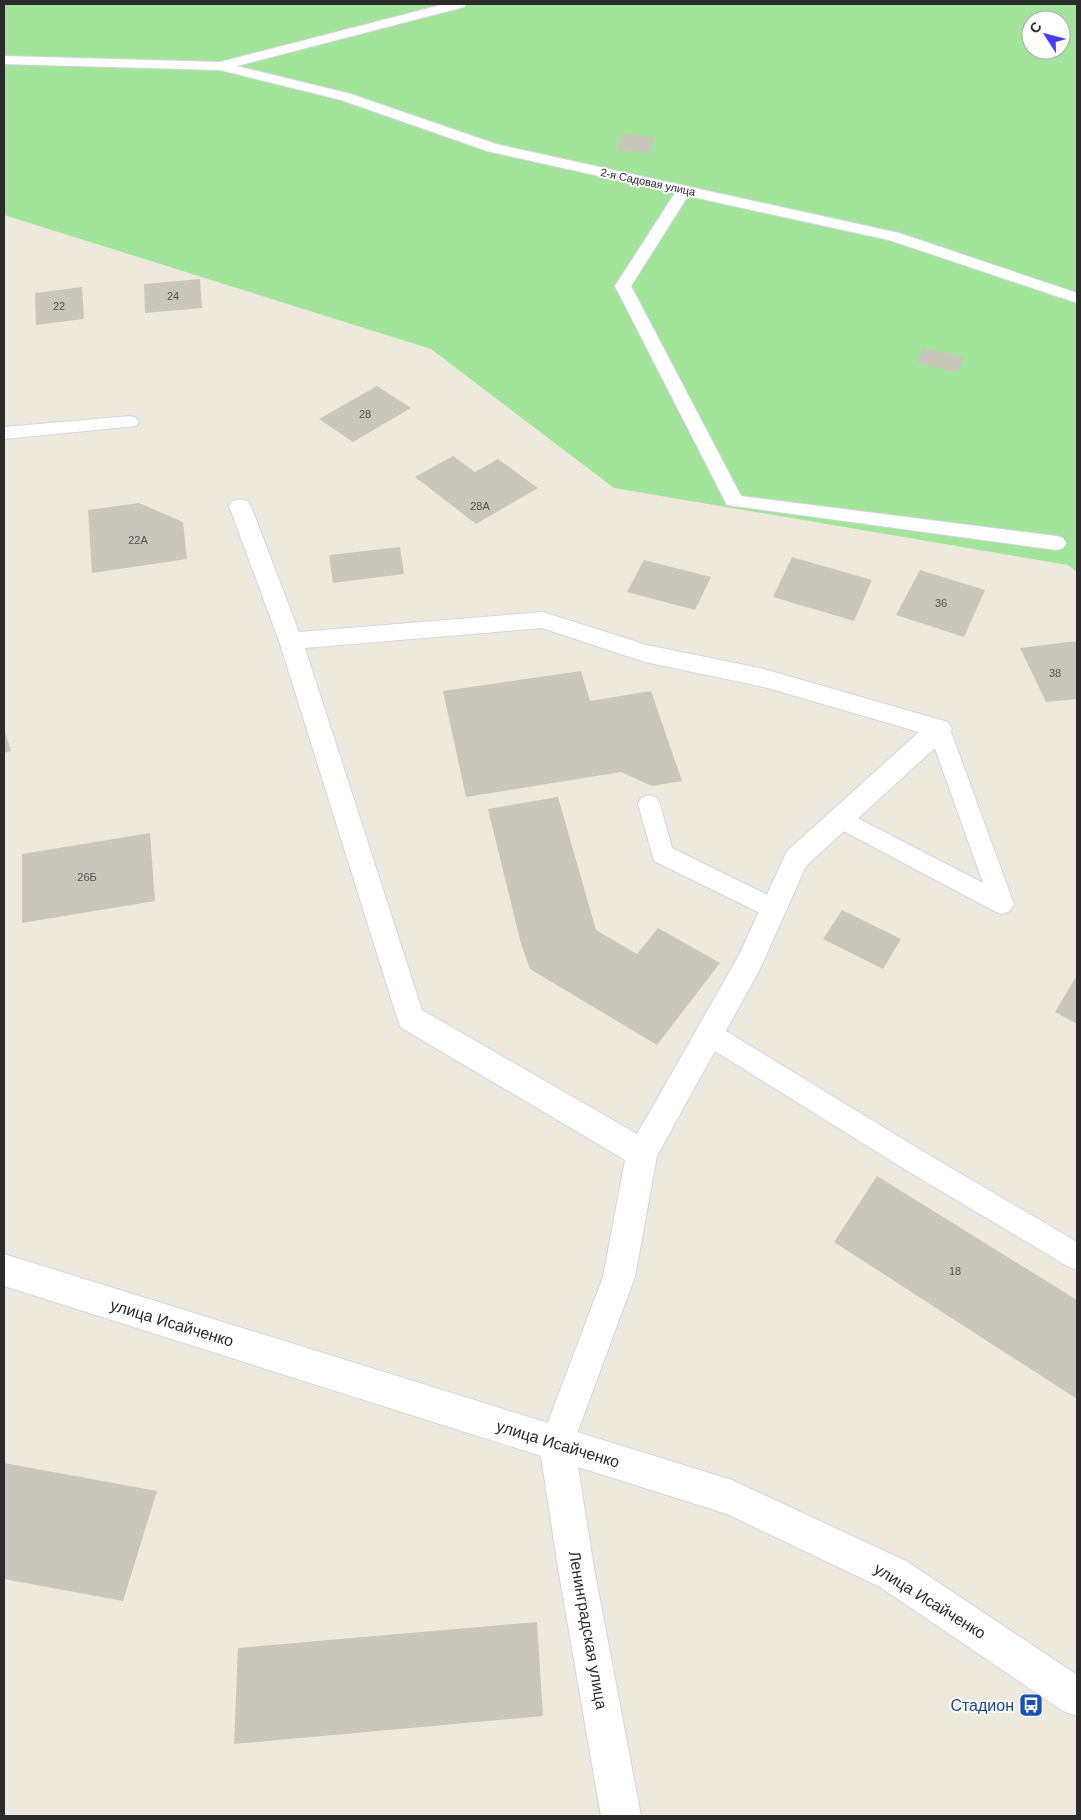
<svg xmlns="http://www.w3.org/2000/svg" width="1081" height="1820" font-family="Helvetica,sans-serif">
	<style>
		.green { fill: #a1e49a; fill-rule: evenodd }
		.building { fill: #c9c7bc }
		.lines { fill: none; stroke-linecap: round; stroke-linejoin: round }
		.lane-casing { stroke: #d4d3e4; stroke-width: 2 }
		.street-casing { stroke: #d4d3e4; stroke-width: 2 }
		.secondary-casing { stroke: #d4d3e4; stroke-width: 2 }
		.lane { fill: #fff; fill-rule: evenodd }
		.street { fill: #fff; fill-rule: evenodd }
		.secondary { fill: #fff; fill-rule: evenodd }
		.labels { text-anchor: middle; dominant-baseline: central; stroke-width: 4; stroke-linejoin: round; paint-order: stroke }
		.far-street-label { font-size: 11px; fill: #2b2b2b; stroke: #fff }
		.number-label { font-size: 11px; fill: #52524f }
		.near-street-label { font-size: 16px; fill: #2b2b2b; stroke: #fff }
		.near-transit-label { font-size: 16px; fill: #164399; stroke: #fff; text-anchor: end }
	</style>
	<rect width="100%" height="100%" fill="#edeadd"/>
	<path class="green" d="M4,4H1077V572L1068,565L614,488L431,349L4,215ZM1031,20H1061V50H1031Z"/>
	<path class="building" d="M622,134L654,137L650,153L617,150Z
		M200,279L202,308L145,313L144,284Z
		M82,287L84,319L36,325L35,293Z
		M923,348L964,357L958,372L917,363Z
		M377,386L411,408L353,442L319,419Z
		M453,456L475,472L498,459L538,488L476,524L415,477Z
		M139,503L183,522L187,559L92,573L88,510Z
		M400,547L404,574L333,583L329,555Z
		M792,557L872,580L854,621L773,597Z
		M644,560L711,577L695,610L627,592Z
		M920,570L985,590L964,637L896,615Z
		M1077,641V699L1046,702L1020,648Z
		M581,671L590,701L651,691L682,781L652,786L621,772L466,797L443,691Z
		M4,729L11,751L4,753Z
		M558,797L596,930L637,954L658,928L720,963L657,1045L530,969L521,944L488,809Z
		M150,833L155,901L22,923V854Z
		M842,910L901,939L883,969L823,939Z
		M1077,975V1024L1055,1012Z
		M877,1176L1077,1300V1399L834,1242Z
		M4,1463L157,1491L123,1601L4,1579Z
		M537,1622L543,1716L234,1744L238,1648Z"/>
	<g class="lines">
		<g class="lane-casing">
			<path id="lane" d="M445,4H466L464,7L237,66L351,94L496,144L899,233L1077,293V303L889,240L688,196L631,286L741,496L1056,536L1063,538L1066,543L1063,548L1056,550L727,505L615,286L675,193L487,151L341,100L220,70L4,64V56L220,62Z
				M130,416L136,418L139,422L136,426L4,439V427Z
				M939,721L947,723L950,729L1014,904L1010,911L1002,914L994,911L832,825L829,819L832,813L840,810L848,813L983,883L928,729L931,723Z
				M649,795L657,798L660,804L672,848L782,902L786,909L782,916L774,919L766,916L654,861L638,804L641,798Z
				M709,1023L718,1026L924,1152L1077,1242V1270L1067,1266L906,1170L700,1042L696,1034L700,1026Z"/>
		</g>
		<g class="street-casing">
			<path id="street" d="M240,499L248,501L251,506L299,632L543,612L647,645L764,669L948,722L952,729L948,736L806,866L760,969L657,1156L635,1277L569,1455L557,1460L545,1455L540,1443L603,1277L625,1160L400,1027L279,641L229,506L232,501ZM542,628L645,662L764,687L919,732L787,851L739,955L637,1134L422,1010L305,648Z"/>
		</g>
		<g class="secondary-casing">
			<path id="secondary" d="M4,1254L732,1480L906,1561L1077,1675V1716L1063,1711L880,1587L727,1514L578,1467L594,1568L641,1816H601L558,1568L541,1456L4,1286Z"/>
		</g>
		<use href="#lane" class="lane"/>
		<use href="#street" class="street"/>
		<use href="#secondary" class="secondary"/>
	</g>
	<defs>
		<g id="bus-square" transform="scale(1.25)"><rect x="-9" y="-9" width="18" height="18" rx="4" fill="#1a4fb4" stroke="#fff"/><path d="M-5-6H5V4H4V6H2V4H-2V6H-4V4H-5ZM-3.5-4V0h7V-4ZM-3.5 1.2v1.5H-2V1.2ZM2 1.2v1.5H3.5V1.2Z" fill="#fff"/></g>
	</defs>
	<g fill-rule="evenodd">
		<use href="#bus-square" x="1031" y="1705"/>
	</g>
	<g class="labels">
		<g class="far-street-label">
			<text transform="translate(648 182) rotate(12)">2-я Садовая улица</text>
		</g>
		<g class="number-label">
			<text x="173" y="296">24</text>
			<text x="59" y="306">22</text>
			<text x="365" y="414">28</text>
			<text x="480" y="506">28А</text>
			<text x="138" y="540">22А</text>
			<text x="941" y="603">36</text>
			<text x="1055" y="673">38</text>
			<text x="87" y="877">26Б</text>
			<text x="955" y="1271">18</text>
		</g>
		<g class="near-street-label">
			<text transform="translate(172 1323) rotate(17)">улица Исайченко</text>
			<text transform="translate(558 1444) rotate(17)">улица Исайченко</text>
			<text transform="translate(930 1601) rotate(32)">улица Исайченко</text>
			<text transform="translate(588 1630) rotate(80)">Ленинградская улица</text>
		</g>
		<g class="near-transit-label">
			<text x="1014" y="1705">Стадион</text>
		</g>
	</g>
	<rect width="1081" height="1820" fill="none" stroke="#2b2b2b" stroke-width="10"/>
	<g transform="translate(1046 35) rotate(306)"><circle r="24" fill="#ffffff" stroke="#aaaaaa"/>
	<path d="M0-4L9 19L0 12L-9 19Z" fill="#483dfb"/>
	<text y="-8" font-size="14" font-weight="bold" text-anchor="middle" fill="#2b2b2b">С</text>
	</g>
</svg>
